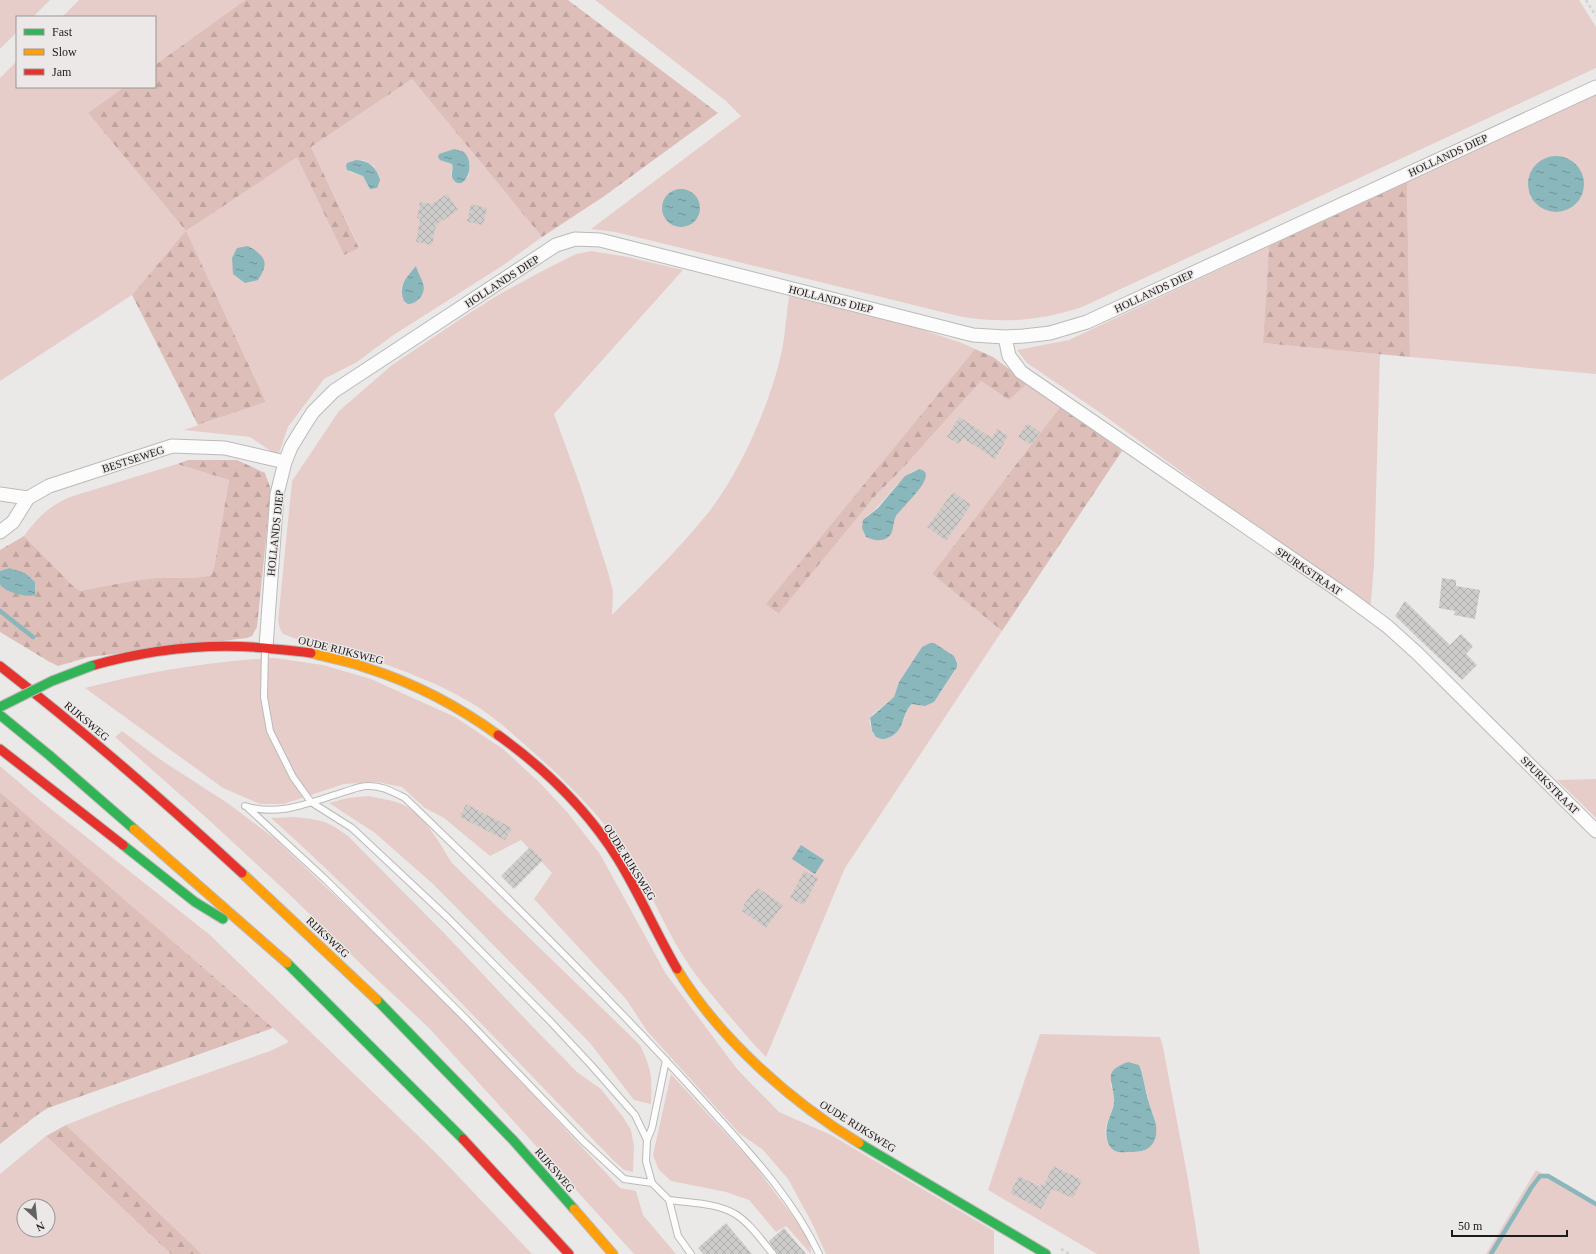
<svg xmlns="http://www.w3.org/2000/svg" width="1596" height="1254" font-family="Georgia,serif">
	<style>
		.green { fill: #e6cdc9; fill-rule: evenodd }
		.forest { fill: url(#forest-firs) }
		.water { fill: url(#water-ripples) }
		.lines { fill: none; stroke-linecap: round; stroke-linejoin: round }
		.stream { stroke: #89b7bc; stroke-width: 4.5 }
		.building { fill: url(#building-cross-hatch) }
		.lane-casing { stroke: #bbbab9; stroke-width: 8 }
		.street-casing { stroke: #bbbab9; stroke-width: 15 }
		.fast-casing { stroke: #bbbab9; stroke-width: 11 }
		.slow-casing { stroke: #bbbab9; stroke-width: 11 }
		.jam-casing { stroke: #bbbab9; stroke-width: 11 }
		.path { stroke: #d2d2d2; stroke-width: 2.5; stroke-dasharray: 3 3; stroke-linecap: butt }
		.lane { stroke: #fcfcfc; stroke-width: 6 }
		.street { stroke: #fcfcfc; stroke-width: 13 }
		.fast { stroke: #30b455; stroke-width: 9 }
		.slow { stroke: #ff9f0a; stroke-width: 9 }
		.jam { stroke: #e5322d; stroke-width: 9 }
		.fast-bridge-casing { stroke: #bbbab9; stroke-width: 11; stroke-linecap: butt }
		.fast-bridge { stroke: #30b455; stroke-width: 9 }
		.labels { text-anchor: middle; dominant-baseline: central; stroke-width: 3; stroke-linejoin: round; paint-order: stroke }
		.street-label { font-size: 11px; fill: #1c1b1b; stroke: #ece8e7 }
	</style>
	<defs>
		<pattern id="forest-firs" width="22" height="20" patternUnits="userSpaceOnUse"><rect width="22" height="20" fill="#debeb9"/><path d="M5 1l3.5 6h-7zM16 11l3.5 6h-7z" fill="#bea39e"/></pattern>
		<pattern id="water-ripples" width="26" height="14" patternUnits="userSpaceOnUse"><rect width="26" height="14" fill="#89b7bc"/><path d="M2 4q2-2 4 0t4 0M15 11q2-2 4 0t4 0" fill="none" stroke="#6f9498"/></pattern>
		<pattern id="building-cross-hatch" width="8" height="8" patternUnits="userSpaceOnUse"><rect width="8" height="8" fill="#cdcccb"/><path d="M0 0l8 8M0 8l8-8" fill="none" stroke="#afafae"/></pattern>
	</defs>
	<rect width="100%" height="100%" fill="#ebe9e8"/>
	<path class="green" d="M0,0H50L33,17H17V32L0,49Z
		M79,0H245L155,65V17H62Z
		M595,0H1579L1596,27V68L1082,307C1040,321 1001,324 958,316L665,244L615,232L591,229L741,116L726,101ZM664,200L700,205L698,217L668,222L663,211Z
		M17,61V87H124L88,113L186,231L297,156L344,255L359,247L311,147L412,79L542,237L502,266L392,336L357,362L324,379L288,427L278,456L250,437L184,430L266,402L186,232L132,295L0,381V78ZM363,160L374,166L380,180L369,187L363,176C357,173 346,174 346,165ZM450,162L470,163L468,177L455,182L451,174L453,165ZM417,271C422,282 427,288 419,299L401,289L405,280Z
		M1596,92V374L1410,357L1407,182Z
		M1269,246L1263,343L1380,354L1374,566L1370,612L1252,523L1102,414L1027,363L1017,350L1069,340Z
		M591,251L628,257L683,270L554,414L580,485L608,572L613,591L612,615C645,582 679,549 708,513C739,474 768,408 780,359C785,339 786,317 789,296L908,325L962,343L975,349L767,604L777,614L876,495L901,470L981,381L1009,400L1028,383L1061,406L932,574L1002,631L845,868L766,1057C752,1043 739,1027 726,1012C712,995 697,978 685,959C664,927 651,891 630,859C602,816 563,778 524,744C506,728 487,711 466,700C439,684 409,673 380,662C348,651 315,647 283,634L280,629L278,621L292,481L339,411L392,365L468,314L498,295L546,269L576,254ZM918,469L917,493L900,510L879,540L866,537L867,516C887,502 897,477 918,469ZM922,647L954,656L957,663L955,671L934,702L921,705L914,703C900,711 910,729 886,739L873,734L869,721L873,714L894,697L899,682Z
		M177,464L229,480L214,568L213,572L208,577L156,578L80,591L73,586L24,536C38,517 48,507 70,497Z
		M275,658L323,665L371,679L455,717L503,749L540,783L568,813L600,854L666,974L737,1069L779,1112L831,1135L994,1231V1254H826L812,1223L788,1179L763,1150L739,1133L647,1031L626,999L534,899L552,873L521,840L490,856L444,818L425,808L402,787L377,782L344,784L284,804H260L223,788L85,688C147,672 211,661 275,658Z
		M122,731L161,760L229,804L274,838L441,996L620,1188L636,1191L643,1215L676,1254H634L429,1028L368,971L292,897L210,821L115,737Z
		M0,766L41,801L210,935L438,1155L532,1254H202L66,1125L119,1104L270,1051L289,1042L0,792Z
		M1596,779V818L1557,780Z
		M368,796C377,798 387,799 396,802C423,810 438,841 452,863L640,1045C652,1070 652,1077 651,1104L634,1100L590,1043L433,884L375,833L329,803L348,798Z
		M292,817C318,819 327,820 348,836L444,933L529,1023L577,1072L601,1089L623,1117L631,1130L634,1146L633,1172L624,1170L613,1160C501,1045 391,926 271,818Z
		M1040,1034L1160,1037L1163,1047L1188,1179L1200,1254H1097L988,1190ZM1142,1073L1149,1103L1156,1123L1144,1151L1118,1152C1113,1151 1112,1147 1109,1143C1100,1128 1111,1118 1114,1104C1116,1097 1112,1089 1110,1083Z
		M671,1074L752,1162L810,1239L811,1254L786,1226L776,1232L749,1200L726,1192L671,1181L659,1170L653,1155Z
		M46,1136L171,1254H0V1174ZM24,1206H48V1230H24Z
		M1536,1170L1596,1205V1254H1486Z"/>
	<path class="forest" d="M245,0H568L718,113L603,197L542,237L412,79L311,147L359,248L344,255L297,157L186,231L266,402L198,425L132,295L186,231L88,113L124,87H155V65Z
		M1407,182L1410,357L1263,343L1269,246Z
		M975,349L993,357L1028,383L1009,400L981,381L901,470L876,495L778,614L766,604Z
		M1061,406L1122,451L1002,631L932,574Z
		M188,460H237L265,473L271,490L257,627L252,636L247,638L89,657L58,666L48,661L0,632V583L3,588L9,568L0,571V550L24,536L73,586L80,591C106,586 131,581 156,578C168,577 204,579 211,575L214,568L229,480L177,464Z
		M0,792L273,1028L48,1108L37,1115L0,1144Z
		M66,1125L202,1254H171L46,1136Z"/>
	<path class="water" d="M454,149L464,152C478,166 462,194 453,179C450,174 454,169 452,164L440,160L438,157L439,154Z
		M1528 184a28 28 0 1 1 56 0a28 28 0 1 1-56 0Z
		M356,160C369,161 376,166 380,180L377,188L370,189L363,176L347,170L346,166L347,163Z
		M662 208a19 19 0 1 1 38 0a19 19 0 1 1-38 0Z
		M248,246C265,256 270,262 258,280L245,283L233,274L232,258L237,248Z
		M416,266C419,278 430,287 419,299C416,302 412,304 408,304L404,301C398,285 406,278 416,266Z
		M919,469C942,473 900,509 896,516C892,523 895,533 887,538C880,542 873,540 866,537L862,528L863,520L878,508L905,476Z
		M9,568L25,573L35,582V595C28,598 3,592 0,584C0,580 0,574 0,571Z
		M930,643H934L954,656L957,663V667L934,702L925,706L912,704C900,715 907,730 888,738C884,740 881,739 876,737L872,731L870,718L894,697L899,682L922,647Z
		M801,845L824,860L815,874L792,859Z
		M1128,1062L1139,1065C1144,1077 1145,1091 1149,1103C1151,1110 1154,1117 1156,1124C1156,1128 1157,1134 1155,1139C1150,1152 1139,1152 1127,1152C1123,1152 1119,1153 1115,1151C1111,1149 1108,1144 1107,1139C1103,1121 1116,1111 1114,1098C1112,1078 1103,1071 1128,1062Z"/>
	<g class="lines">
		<path class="stream" d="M0,611L33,637
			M1491,1254L1531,1188L1540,1176H1548L1596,1204"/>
	</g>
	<path class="building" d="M447,194L458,210L436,225L432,245L416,242L420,219L417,218L420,202L432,204Z
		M471,204L487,208L483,225L467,222Z
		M959,417L992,438L997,429L1008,436L995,459L963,438L959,444L947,437Z
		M1027,423L1040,432L1032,445L1018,437Z
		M953,492L971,505L946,541L927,527Z
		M1442,578L1456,580V586L1480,590L1475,619L1454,615L1455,611L1439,608Z
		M1405,601L1450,645L1461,634L1473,646L1466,654L1477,665L1462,680L1395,616Z
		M466,804L512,828L505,840L460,817Z
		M530,847L543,860L514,889L501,876Z
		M804,871L818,878L804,905L790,898Z
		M758,888L783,905L766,928L742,911L744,907L743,906L754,891L755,892Z
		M1053,1166L1082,1180L1073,1198L1052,1189L1041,1209L1010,1193L1019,1176L1040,1187L1041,1184L1044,1185Z
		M726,1223L752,1254H703L698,1248Z
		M784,1228L806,1254H777L769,1241Z"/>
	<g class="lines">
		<g class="lane-casing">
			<path id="lane" d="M265,650L264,697L270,731L293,777L311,802L352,828L448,918L549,1020L591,1065L635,1115L647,1140L646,1161L652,1183L669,1200L678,1236L691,1254
				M245,806C279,817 311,802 344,792C351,790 360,786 367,786C381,785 393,792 405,798C504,893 602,990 695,1092C740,1143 790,1192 819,1254
				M248,808L326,880L466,1019L583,1141L624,1179L652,1183
				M647,1140L652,1128L666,1060
				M669,1200C690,1203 717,1203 735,1214C750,1223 762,1241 773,1254"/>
		</g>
		<g class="street-casing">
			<path id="street" d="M1005,337L1009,356L1021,372L1345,595L1387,626L1417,653L1596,831
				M0,494L28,498
				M0,532L13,522L28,498L49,486L172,446L225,448L285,462
				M266,647L277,494L285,462L291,447L302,429L313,412L334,391L556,245L575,239L600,240L973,335L1005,337L1024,336L1050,333L1087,322L1596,87"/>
		</g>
		<g class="fast-casing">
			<path id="fast" d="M0,715L49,755L134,829
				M123,845L195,902L223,919
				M287,963L463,1139
				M377,1000L513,1140L574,1209
				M859,1143L1046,1254"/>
		</g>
		<g class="slow-casing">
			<path id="slow" d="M311,653C329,658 349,661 367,668C414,683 458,706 498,735
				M134,829L287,963
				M242,873L377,1000
				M677,969C719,1038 791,1102 859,1143
				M574,1209L613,1254"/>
		</g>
		<g class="jam-casing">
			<path id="jam" d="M0,666C84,731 164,801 242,873
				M91,666C151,649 212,642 274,649C286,650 299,651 311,653
				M498,735C544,768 588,811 618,859C640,895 656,933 677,969
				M0,749L123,845
				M463,1139L569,1254"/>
		</g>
		<path class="path" d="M1586,0L1596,16
			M1061,1249L1069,1254"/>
		<use href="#lane" class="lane"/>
		<use href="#street" class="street"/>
		<use href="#fast" class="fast"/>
		<use href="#slow" class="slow"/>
		<use href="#jam" class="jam"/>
		<g class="fast-bridge-casing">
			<path id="fast-bridge" d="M0,707L52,681L91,666"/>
		</g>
		<use href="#fast-bridge" class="fast-bridge"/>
	</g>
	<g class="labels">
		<g class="street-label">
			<text transform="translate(1448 155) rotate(-25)">HOLLANDS DIEP</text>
			<text transform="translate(502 281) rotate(-33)">HOLLANDS DIEP</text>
			<text transform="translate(1154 291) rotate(-25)">HOLLANDS DIEP</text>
			<text transform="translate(831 299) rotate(14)">HOLLANDS DIEP</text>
			<text transform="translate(133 459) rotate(-18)">BESTSEWEG</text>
			<text transform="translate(275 533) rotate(-84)">HOLLANDS DIEP</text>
			<text transform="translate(1309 571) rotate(34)">SPURKSTRAAT</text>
			<text transform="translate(341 650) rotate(14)">OUDE RIJKSWEG</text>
			<text transform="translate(87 721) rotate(40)">RIJKSWEG</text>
			<text transform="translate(1550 785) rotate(45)">SPURKSTRAAT</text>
			<text transform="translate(630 862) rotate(58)">OUDE RIJKSWEG</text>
			<text transform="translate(328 937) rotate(43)">RIJKSWEG</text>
			<text transform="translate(858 1126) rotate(32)">OUDE RIJKSWEG</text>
			<text transform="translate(555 1170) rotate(49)">RIJKSWEG</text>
		</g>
	</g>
	<rect x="16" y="16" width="140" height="72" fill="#ece8e7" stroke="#999695"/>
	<rect x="24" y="29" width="20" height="6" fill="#30b455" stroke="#999695"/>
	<text x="52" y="36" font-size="12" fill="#1c1b1b">Fast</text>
	<rect x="24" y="49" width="20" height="6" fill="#ff9f0a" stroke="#999695"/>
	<text x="52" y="56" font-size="12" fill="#1c1b1b">Slow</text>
	<rect x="24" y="69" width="20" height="6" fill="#e5322d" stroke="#999695"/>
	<text x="52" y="76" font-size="12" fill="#1c1b1b">Jam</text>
	<g transform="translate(36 1218) rotate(153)"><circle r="19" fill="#ece8e7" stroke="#999695"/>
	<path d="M0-3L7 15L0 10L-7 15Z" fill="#646363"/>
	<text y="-6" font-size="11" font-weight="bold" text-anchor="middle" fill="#1c1b1b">N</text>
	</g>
	<path d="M1452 1230v6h115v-6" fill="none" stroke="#1c1b1b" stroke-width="2"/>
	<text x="1458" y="1230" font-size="12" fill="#1c1b1b" stroke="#ece8e7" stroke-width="3" paint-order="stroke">50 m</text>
</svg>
